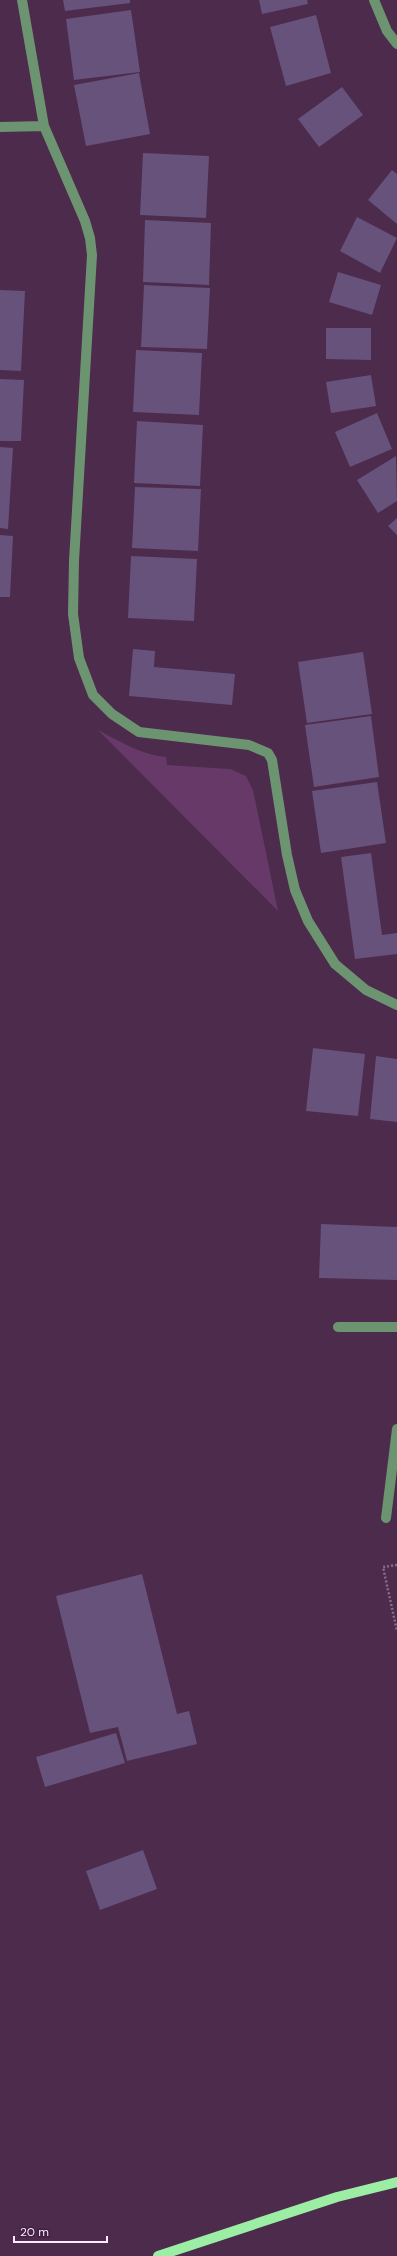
<svg xmlns="http://www.w3.org/2000/svg" width="397" height="2256" font-family="'DM Sans',sans-serif">
	<style>
		.green { fill: #673968 }
		.building { fill: #66527b }
		.lines { fill: none; stroke-linecap: round; stroke-linejoin: round }
		.path { stroke: #896c88; stroke-width: 2.5; stroke-dasharray: 2 2; stroke-linecap: butt }
		.minor { stroke: #6d9470; stroke-width: 10 }
		.major { stroke: #9deea5; stroke-width: 10 }
	</style>
	<rect width="100%" height="100%" fill="#4c2b4c"/>
	<path class="green" d="M98,730C119,741 142,755 166,757L167,765L230,769L246,776L253,790L278,911Z"/>
	<path class="building" d="M63,0H130V3L65,11Z
		M259,0H307L308,4L262,14Z
		M131,10L140,72L74,80L66,19Z
		M316,15L331,73L286,86L270,27Z
		M139,73L150,134L86,146L74,85Z
		M342,87L363,115L319,147L298,119Z
		M143,153L209,156L206,218L140,215Z
		M392,170L397,174V224L368,200Z
		M357,217L397,238L380,273L340,251Z
		M145,220L211,223L209,285L143,282Z
		M338,272L381,285L372,315L329,302Z
		M144,285L210,288L207,349L141,347Z
		M0,290L25,291L21,371L0,370Z
		M326,328H371V360L326,359Z
		M136,350L202,353L199,415L133,412Z
		M371,375L376,406L331,413L326,382Z
		M0,379L24,380L21,441H0Z
		M377,413L392,449L350,467L335,432Z
		M137,421L203,425L200,486L134,483Z
		M0,447L13,448L8,529L0,528Z
		M396,456L397,501L378,513L357,480Z
		M135,487L201,489L198,551L132,548Z
		M397,518V535L388,526Z
		M0,535L13,536L10,597H0Z
		M131,556L197,559L194,621L128,618Z
		M133,649L155,651L154,667L235,674L232,705L129,696Z
		M363,652L372,714L307,723L298,662Z
		M371,716L379,777L314,787L305,725Z
		M377,782L386,843L321,853L312,791Z
		M371,853L382,935L397,933V954L355,959L341,857Z
		M313,1048L365,1054L358,1116L306,1111Z
		M376,1056L397,1059V1122L370,1119Z
		M321,1224L397,1227V1280L319,1278Z
		M142,1574L177,1714L189,1711L197,1744L127,1761L118,1727L90,1733L56,1596Z
		M116,1733L125,1763L45,1787L36,1757Z
		M143,1850L157,1889L100,1910L86,1871Z"/>
	<g class="lines">
		<path class="path" d="M397,1565L383,1567L397,1631"/>
		<path class="minor" d="M22,0L44,126L85,221L90,238L92,255L74,561L73,614L79,658L93,695L112,714L139,732L249,745L268,753L272,760L287,855L295,890L308,921L335,964L366,990L397,1005
			M374,0L387,31L397,44
			M0,127L44,126
			M338,1327H397
			M386,1518L397,1429"/>
		<path class="major" d="M158,2256L337,2197L397,2182"/>
	</g>
	<path d="M14 2236v6h93v-6" fill="none" stroke="#fee9fd" stroke-width="2"/>
	<text x="20" y="2236" font-size="12" fill="#fee9fd" stroke="#412141" stroke-width="3" paint-order="stroke">20 m</text>
</svg>
